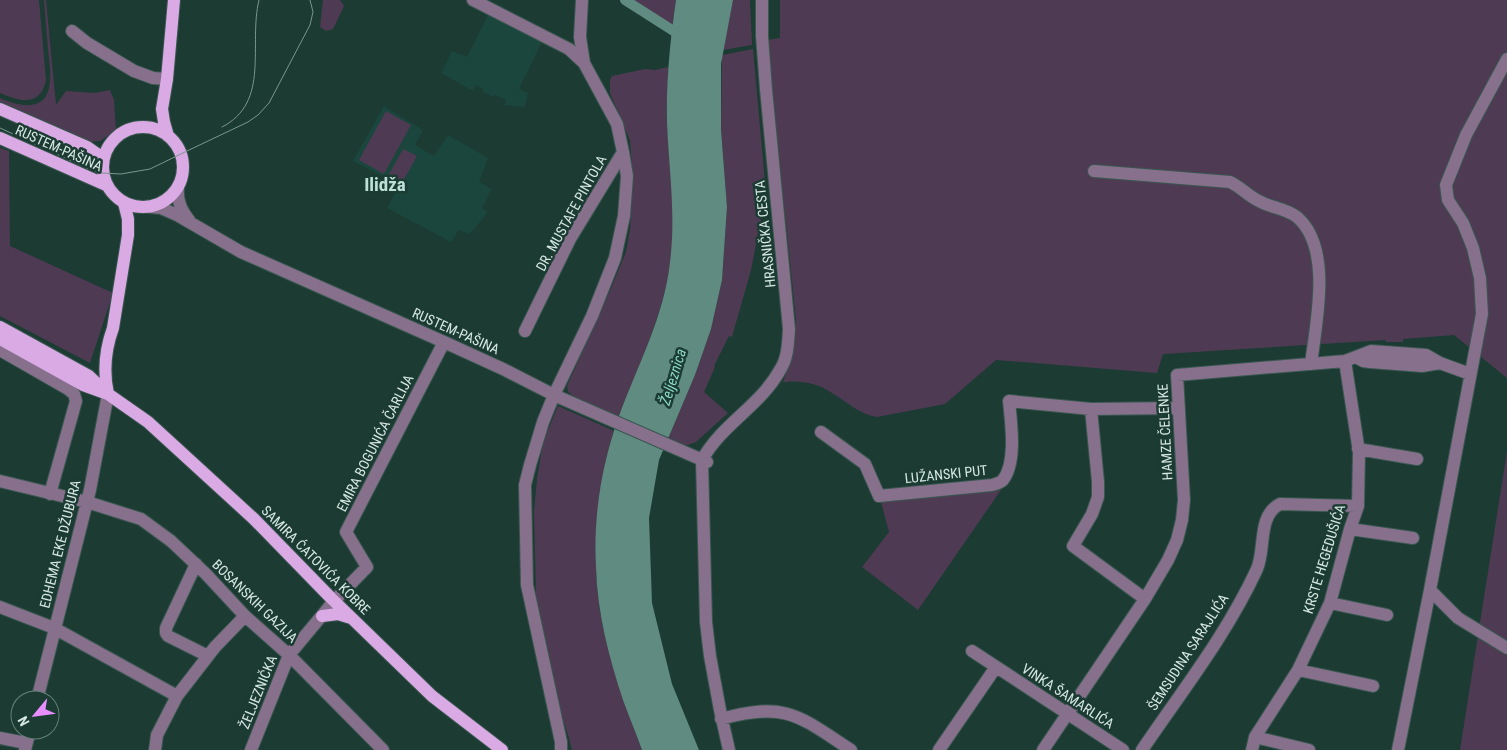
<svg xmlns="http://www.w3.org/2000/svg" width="1507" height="750" font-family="'Roboto Condensed',sans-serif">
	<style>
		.built { fill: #1b463d }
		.green { fill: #4e3b53 }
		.water { fill: #608b80 }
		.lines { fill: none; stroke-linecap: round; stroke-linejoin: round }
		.canal { stroke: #608b80; stroke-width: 10 }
		.minor-casing { stroke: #39574f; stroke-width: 14 }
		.major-casing { stroke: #39574f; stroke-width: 14 }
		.minor { stroke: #86708c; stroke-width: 12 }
		.major { stroke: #d9aae4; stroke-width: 12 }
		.tram { stroke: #7c958f; stroke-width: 1 }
		.labels { text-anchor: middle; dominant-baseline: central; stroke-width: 5; stroke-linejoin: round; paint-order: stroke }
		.street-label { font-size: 14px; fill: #d6e8e3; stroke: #1b3b33 }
		.water-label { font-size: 15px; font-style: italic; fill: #8cd8c5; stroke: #1b3b33 }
		.district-label { font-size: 19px; font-weight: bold; fill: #bce0d6; stroke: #1b3b33 }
	</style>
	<rect width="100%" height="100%" fill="#1b3b33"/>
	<path class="built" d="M490,11L544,38L519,89L528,93L525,107L504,105L506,100L495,95L493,97L483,92V89L476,85L473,91L441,73L452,51L467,57Z
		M384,106L423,130L415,145L434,156L448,135L488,158L479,182L492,189L482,208L488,212L470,234L459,230L451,242L387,208L399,185L353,161Z"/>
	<path class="green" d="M0,0H39L46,80C40,108 19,101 0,93Z
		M44,0H46L56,105L66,91L94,93L110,90L114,100L116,130L100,141L89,142L0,103V98C20,107 48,113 50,81C51,71 49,60 48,50C47,34 45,17 44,0Z
		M323,0H340L344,6L333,29L326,31L320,27Z
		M629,0H676L672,28Z
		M733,0H750L752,45L723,50Z
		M780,0H1507V378L1454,335L1403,339V342H1386L1385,340L1163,354L1157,373L996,360L945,404L877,417C859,414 847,402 832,393C818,383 800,380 783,382L792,356L796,320L767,40L780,38Z
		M753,49L767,205L763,208L751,270L732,337L729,336L714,366L715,367L704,392L728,413L696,442L685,446L668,439L695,375L711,329L722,280L727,207L721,130L722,55Z
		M668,67C668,86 666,105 667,124C670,171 677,218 670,265C662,319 638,366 619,416L576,398L568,392L567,386L612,286L626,252L630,230L633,184L630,140L610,93V80L612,76L645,69L655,70Z
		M386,111L411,125L384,174L359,160Z
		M0,148L9,151L10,246L113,293L90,363L0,316Z
		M403,149L417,156L402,183L388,176Z
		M558,406L614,431C608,448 605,465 602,483C597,510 595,539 596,566C597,629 620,692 642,750H572L569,738L562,716L536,595L534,512L537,479L543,442Z
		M1507,451V750H1460Z
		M1003,487L918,610L862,567L889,532L881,502Z"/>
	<path class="water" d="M676,0H733L721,64V130L727,207L722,280L711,329L695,375L659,460L649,518L652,603L672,684L699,750H642C636,733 629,717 623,700C609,658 597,612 596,567C593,516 602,463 619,416C638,364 664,317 670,262C676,214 669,171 667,123C666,82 670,41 676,0Z"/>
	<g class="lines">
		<path class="canal" d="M625,0L683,37"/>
		<g class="minor-casing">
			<path id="minor" d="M473,0L569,49L584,63L617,124L623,152L570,239L525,331
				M582,0L580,37L584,63
				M72,31L87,43L134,71L153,78L167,79
				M1094,171L1230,182C1241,187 1248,196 1259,201C1271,208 1285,208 1297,217C1333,248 1316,322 1311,364
				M178,188C177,201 181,210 189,220
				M150,207L161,208L177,215L241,252L444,342L503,369L554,395L707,462
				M0,350L68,389L74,394L76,401L50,494
				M1356,357L1363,361L1370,362L1422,366L1440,363
				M1091,409L1098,482V497L1092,514L1073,546L1145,599
				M821,432L865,464L879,496L992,485C996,484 1001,482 1003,480C1017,462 1011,422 1009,401L1091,409L1179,408
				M1358,449L1417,459
				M0,481L87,502L141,519L171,541L206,574L245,616L289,655L383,750
				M1350,529L1413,538
				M196,564L166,628V633L168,636L208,656
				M1430,590L1458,618L1507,648
				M1330,603L1387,615
				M0,607L54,628L177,696
				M972,651L1123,750
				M1298,670L1373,686
				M37,700L90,490L108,394
				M721,719C786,701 799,716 851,750
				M1255,737L1309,750
				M0,738L26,743
				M25,750L30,730
				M155,750L157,735L177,696L215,647L245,616
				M251,750L289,655L334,601L367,567L346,532L444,342
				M561,750V742L527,585L525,485L530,465L543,422L554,395L592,316L615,258L624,216L627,176L623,152
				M729,750L720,710L710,656L706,622L702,460C722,424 760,406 780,370C788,358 788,343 789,329L766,89L762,36V0
				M939,750L996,667
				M1043,750L1145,599L1168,560L1177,540L1182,520L1184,500L1177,375L1345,361L1371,351L1426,355L1440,363L1470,374
				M1142,750C1182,691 1227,634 1257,569C1266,548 1257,516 1280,504L1358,506
				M1252,750L1255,737L1298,670L1330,603L1350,529L1358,506L1359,452L1345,361
				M1398,750L1430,590L1482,314L1480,278L1473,248L1463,223L1448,200L1446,185L1466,135L1507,59"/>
		</g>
		<g class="major-casing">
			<path id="major" d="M0,109L87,147L97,154L103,161
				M103 167a40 40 0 1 1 80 0a40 40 0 1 1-80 0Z
				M168,136L164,122L162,109L167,79L174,0
				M0,138L106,185
				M0,327L89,376L108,394L148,422L254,519L331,598L432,696L502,750
				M0,339L83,385L108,394
				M108,394C103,371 105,350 113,328L128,235V219L124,203
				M322,616L338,614L351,618"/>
		</g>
		<use href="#minor" class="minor"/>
		<use href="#major" class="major"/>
		<path class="tram" d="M222,127C271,102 248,45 259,0
			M0,128L87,168L102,173L121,174L150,169L187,151L248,122L258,115L269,103L310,25L313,12L310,0"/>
	</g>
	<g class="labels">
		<g class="street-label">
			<text transform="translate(59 148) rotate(24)">RUSTEM-PAŠINA</text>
			<text transform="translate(571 213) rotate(-61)">DR. MUSTAFE PINTOLA</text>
			<text transform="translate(765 234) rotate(-96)">HRASNIČKA CESTA</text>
			<text transform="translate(456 331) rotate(24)">RUSTEM-PAŠINA</text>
			<text transform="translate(1165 432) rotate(-93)">HAMZE ČELENKE</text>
			<text transform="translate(375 443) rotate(-63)">EMIRA BOGUNIĆA ČARLIJA</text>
			<text transform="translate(946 474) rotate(-6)">LUŽANSKI PUT</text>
			<text transform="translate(60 544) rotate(-76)">EDHEMA EKE DŽUBURA</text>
			<text transform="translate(1324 559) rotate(-73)">KRSTE HEGEDUŠIĆA</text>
			<text transform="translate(316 560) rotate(45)">SAMIRA ĆATOVIĆA KOBRE</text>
			<text transform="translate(255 601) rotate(44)">BOSANSKIH GAZIJA</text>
			<text transform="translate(1188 652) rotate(-57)">ŠEMSUDINA SARAJLIĆA</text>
			<text transform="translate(258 692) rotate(-68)">ŽELJEZNIČKA</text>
			<text transform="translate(1068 696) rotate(33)">VINKA ŠAMARLIĆA</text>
		</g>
		<g class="water-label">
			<text transform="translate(673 377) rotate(-73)">Željeznica</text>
		</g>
		<g class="district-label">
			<text x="385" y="184">Ilidža</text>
		</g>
	</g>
	<g transform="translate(35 715) rotate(241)"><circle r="24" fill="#1b3b33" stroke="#668079"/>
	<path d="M0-4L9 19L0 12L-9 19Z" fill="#e88eff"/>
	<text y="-8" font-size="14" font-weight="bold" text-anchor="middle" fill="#d6e8e3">N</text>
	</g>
</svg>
